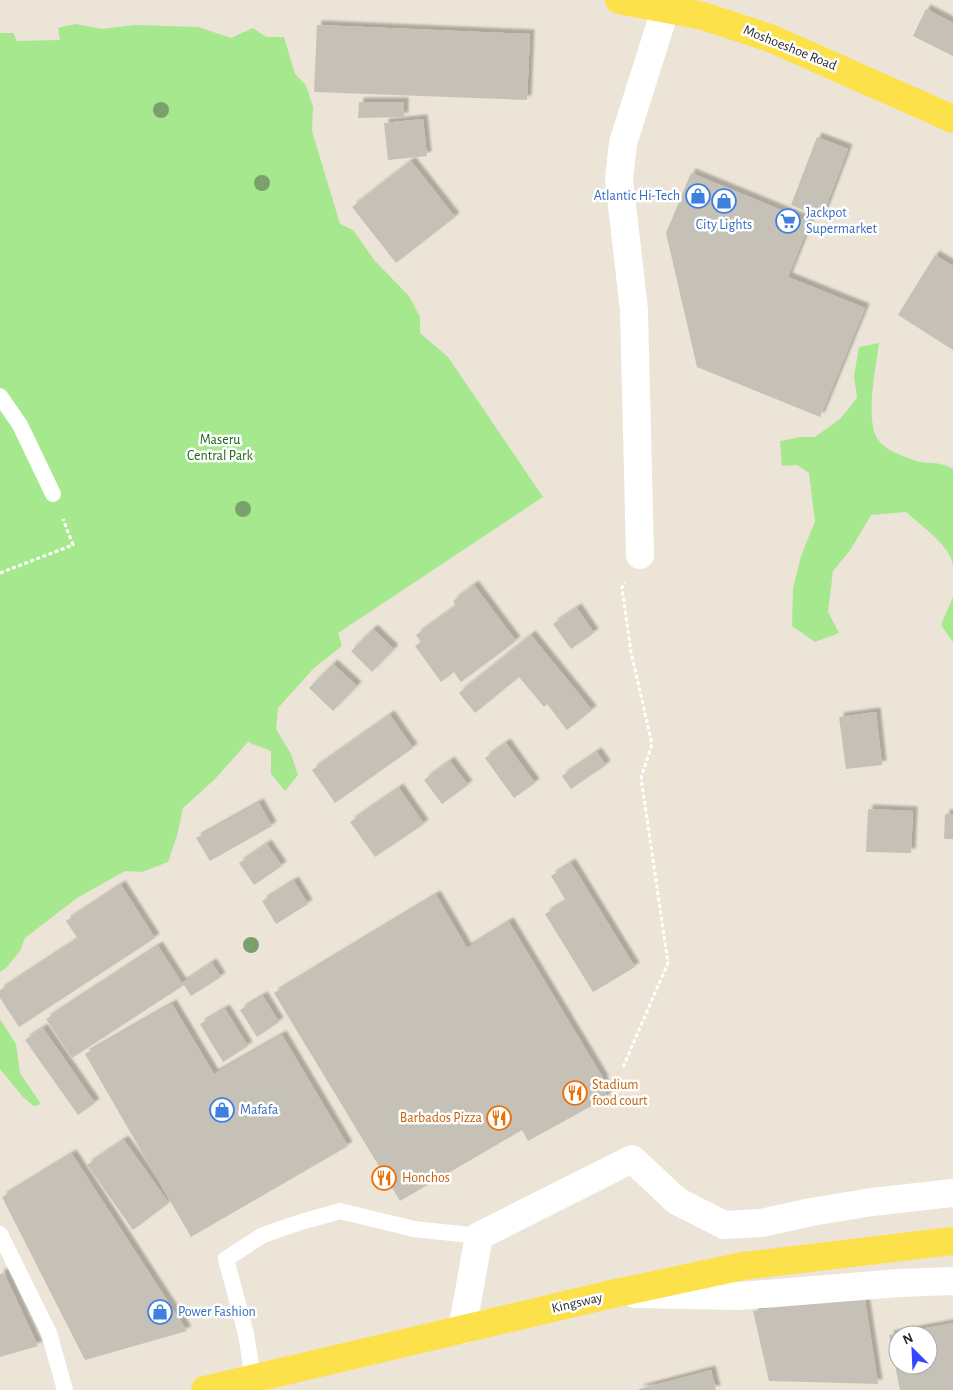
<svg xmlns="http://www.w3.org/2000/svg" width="953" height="1390" font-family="'Alegreya Sans',sans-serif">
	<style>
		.green { fill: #a5e88d }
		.building { fill: #c6c1b7; fill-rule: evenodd; filter: url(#shadow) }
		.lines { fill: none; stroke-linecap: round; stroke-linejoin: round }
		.path { stroke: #fff; stroke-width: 3; stroke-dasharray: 4 2.5; stroke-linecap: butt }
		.service { stroke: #fff; stroke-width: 16 }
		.minor { stroke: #fff; stroke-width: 28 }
		.primary { stroke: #fde14a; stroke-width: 28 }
		.tree { fill: #7aa06b }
		.labels { text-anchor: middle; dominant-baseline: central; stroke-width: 5; stroke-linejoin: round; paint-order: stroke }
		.street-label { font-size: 14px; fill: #272727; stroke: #fff }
		.shop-label { font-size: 14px; fill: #366cbe; stroke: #fff; text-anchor: start }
		.park-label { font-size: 14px; fill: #1d6813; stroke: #fff }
		.food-label { font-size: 14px; fill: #c56008; stroke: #fff; text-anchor: start }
	</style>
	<defs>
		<filter id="shadow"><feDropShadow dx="4.5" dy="-4.5" stdDeviation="1" flood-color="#0004"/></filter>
	</defs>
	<rect width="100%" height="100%" fill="#ece4d6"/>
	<path class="green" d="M75,24L102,29L135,25L198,27L231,38L253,28L266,37H284L295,74L306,85L313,107L312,131L340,224L353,230L375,261L409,296L420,317V333L448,357L543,497L338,633L342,646L314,668L278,708L276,729L291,754L298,775L285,791L271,774V751L248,742L215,779L183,808L177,836L168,862L142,872L125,871L77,898L25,938L20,951L7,967L0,972V33H13L17,41L60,40L58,28Z
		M879,343C876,368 865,416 877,438C884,450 901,455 913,460C927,465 938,460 953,469V565C951,546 920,525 906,512L871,515L851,549L833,571L828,612L839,633L815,642L792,626L793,589L801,556L815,521L809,473L797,465L782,466L780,441L801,437H815L840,419L857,398L854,376L859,347Z
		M953,597V642L941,625Z
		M0,1019L16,1044L20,1073L41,1104L34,1106L23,1097L0,1069Z"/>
	<path class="building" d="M926,9L953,23V56L913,36Z
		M317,25L530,34L527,100L314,92Z
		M359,102H404V117L358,118Z
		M423,119L427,156L388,160L384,123Z
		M817,137L848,149L822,217L791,205Z
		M411,161L455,217L396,263L352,207Z
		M691,173L810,222L788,277L865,308L820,417L697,367L666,233Z
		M935,255L953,266V350L898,315Z
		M474,585L516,641L461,682L454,672L441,682L415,646L421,642L416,635L456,606L453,601Z
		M577,608L594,633L571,649L553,624Z
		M373,629L394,649L372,672L351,651Z
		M531,635L592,710L567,730L547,704L544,707L519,677L475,713L459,693Z
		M333,664L357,686L333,711L309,688Z
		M876,712L882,765L846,769L839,717Z
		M390,715L413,748L335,803L312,770Z
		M506,743L535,783L514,798L485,758Z
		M597,752L606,765L571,789L562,776Z
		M450,761L468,785L442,804L424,780Z
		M399,788L424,824L375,857L350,822Z
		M259,803L272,826L210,861L196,838Z
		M868,809L913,811L911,853L866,852Z
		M945,814H953V839H944Z
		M267,844L282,866L254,885L239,863Z
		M571,863L635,967L593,992L545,914L566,901L551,876Z
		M294,881L308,904L276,924L262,901Z
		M121,885L155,938L19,1027L0,998V990L78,939L66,921Z
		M436,895L467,948L509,922L603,1078L606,1098L528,1141L522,1130L400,1201L274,993Z
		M158,946L182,983L212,963L221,977L191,996L184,985L72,1058L46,1019Z
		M263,996L279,1022L257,1037L240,1010Z
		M172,1004L214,1074L282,1035L348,1146L191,1237L85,1054Z
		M225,1009L248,1046L223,1062L200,1024Z
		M43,1028L95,1103L78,1115L25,1040Z
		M124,1140L169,1203L133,1230L87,1165Z
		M72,1154L187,1331L85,1360L2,1197Z
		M4,1273L38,1346L0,1357V1274Z
		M864,1293L878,1384L769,1381L753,1311Z
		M953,1323V1390H900L889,1335ZM898,1335H928V1365H898Z
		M711,1370L716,1390H639V1389Z"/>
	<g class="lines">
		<path class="path" d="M0,573L73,545L63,519
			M623,1067L668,963L641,778L652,744L631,652L622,588L625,582"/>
		<path class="service" d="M0,396L20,425L53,494
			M0,1234L49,1333L65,1390
			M253,1378L246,1334L226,1259L263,1235L301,1222L340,1211L414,1229L479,1236"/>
		<path class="minor" d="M640,555L634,310L619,179L623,143L665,10
			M635,1294L740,1296L899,1283L953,1281
			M462,1330L479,1236L632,1159L677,1201L724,1225L761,1223L811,1212L872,1202L953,1193"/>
		<path class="primary" d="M619,0L703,16L770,38L953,119
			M205,1390L612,1294L743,1266L953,1241"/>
	</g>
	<g class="tree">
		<circle cx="161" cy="110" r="8"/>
		<circle cx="262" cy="183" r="8"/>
		<circle cx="243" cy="509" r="8"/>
		<circle cx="251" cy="945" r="8"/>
	</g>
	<defs>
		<g id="shop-ring" transform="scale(1.25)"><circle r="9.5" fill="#fff" stroke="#3f7fe0" stroke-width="1.5"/><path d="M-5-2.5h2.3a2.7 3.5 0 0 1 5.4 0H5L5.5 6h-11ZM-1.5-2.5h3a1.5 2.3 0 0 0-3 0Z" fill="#3f7fe0"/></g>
		<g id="supermarket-ring" transform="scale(1.25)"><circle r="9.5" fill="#fff" stroke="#3f7fe0" stroke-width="1.5"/><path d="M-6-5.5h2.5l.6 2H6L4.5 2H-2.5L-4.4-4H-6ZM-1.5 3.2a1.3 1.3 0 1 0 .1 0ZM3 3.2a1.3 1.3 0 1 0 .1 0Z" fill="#3f7fe0"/></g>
		<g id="restaurant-ring" transform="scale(1.25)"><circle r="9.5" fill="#fff" stroke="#e8710a" stroke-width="1.5"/><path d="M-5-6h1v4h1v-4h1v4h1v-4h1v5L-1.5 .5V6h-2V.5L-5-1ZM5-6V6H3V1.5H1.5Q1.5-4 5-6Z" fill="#e8710a"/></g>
	</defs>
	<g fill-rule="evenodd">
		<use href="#shop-ring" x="698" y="196"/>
		<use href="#shop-ring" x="724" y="201"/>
		<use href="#supermarket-ring" x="788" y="221"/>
		<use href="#restaurant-ring" x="575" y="1093"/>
		<use href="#shop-ring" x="222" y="1110"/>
		<use href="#restaurant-ring" x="499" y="1118"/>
		<use href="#restaurant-ring" x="384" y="1178"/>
		<use href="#shop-ring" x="160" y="1312"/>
	</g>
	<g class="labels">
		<g class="street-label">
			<text transform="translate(790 48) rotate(22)">Moshoeshoe Road</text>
			<text transform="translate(577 1303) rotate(-13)">Kingsway</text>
		</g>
		<g class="shop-label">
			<text x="680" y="196" text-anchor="end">Atlantic Hi-Tech</text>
			<text x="806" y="213">Jackpot<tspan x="806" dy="16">Supermarket</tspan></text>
			<text x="724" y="225" text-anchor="middle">City Lights</text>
			<text x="240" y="1110">Mafafa</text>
			<text x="178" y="1312">Power Fashion</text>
		</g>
		<g class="park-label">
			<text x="220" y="440">Maseru<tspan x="220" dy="16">Central Park</tspan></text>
		</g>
		<g class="food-label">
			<text x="592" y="1085">Stadium<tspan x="592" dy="16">food court</tspan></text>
			<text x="482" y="1118" text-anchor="end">Barbados Pizza</text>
			<text x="402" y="1178">Honchos</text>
		</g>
	</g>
	<g transform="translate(913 1350) rotate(336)"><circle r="24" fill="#ffffff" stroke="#a9a9a9"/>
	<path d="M0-4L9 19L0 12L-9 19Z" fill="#3046ff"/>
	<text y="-8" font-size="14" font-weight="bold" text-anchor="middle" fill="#272727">N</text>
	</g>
</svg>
